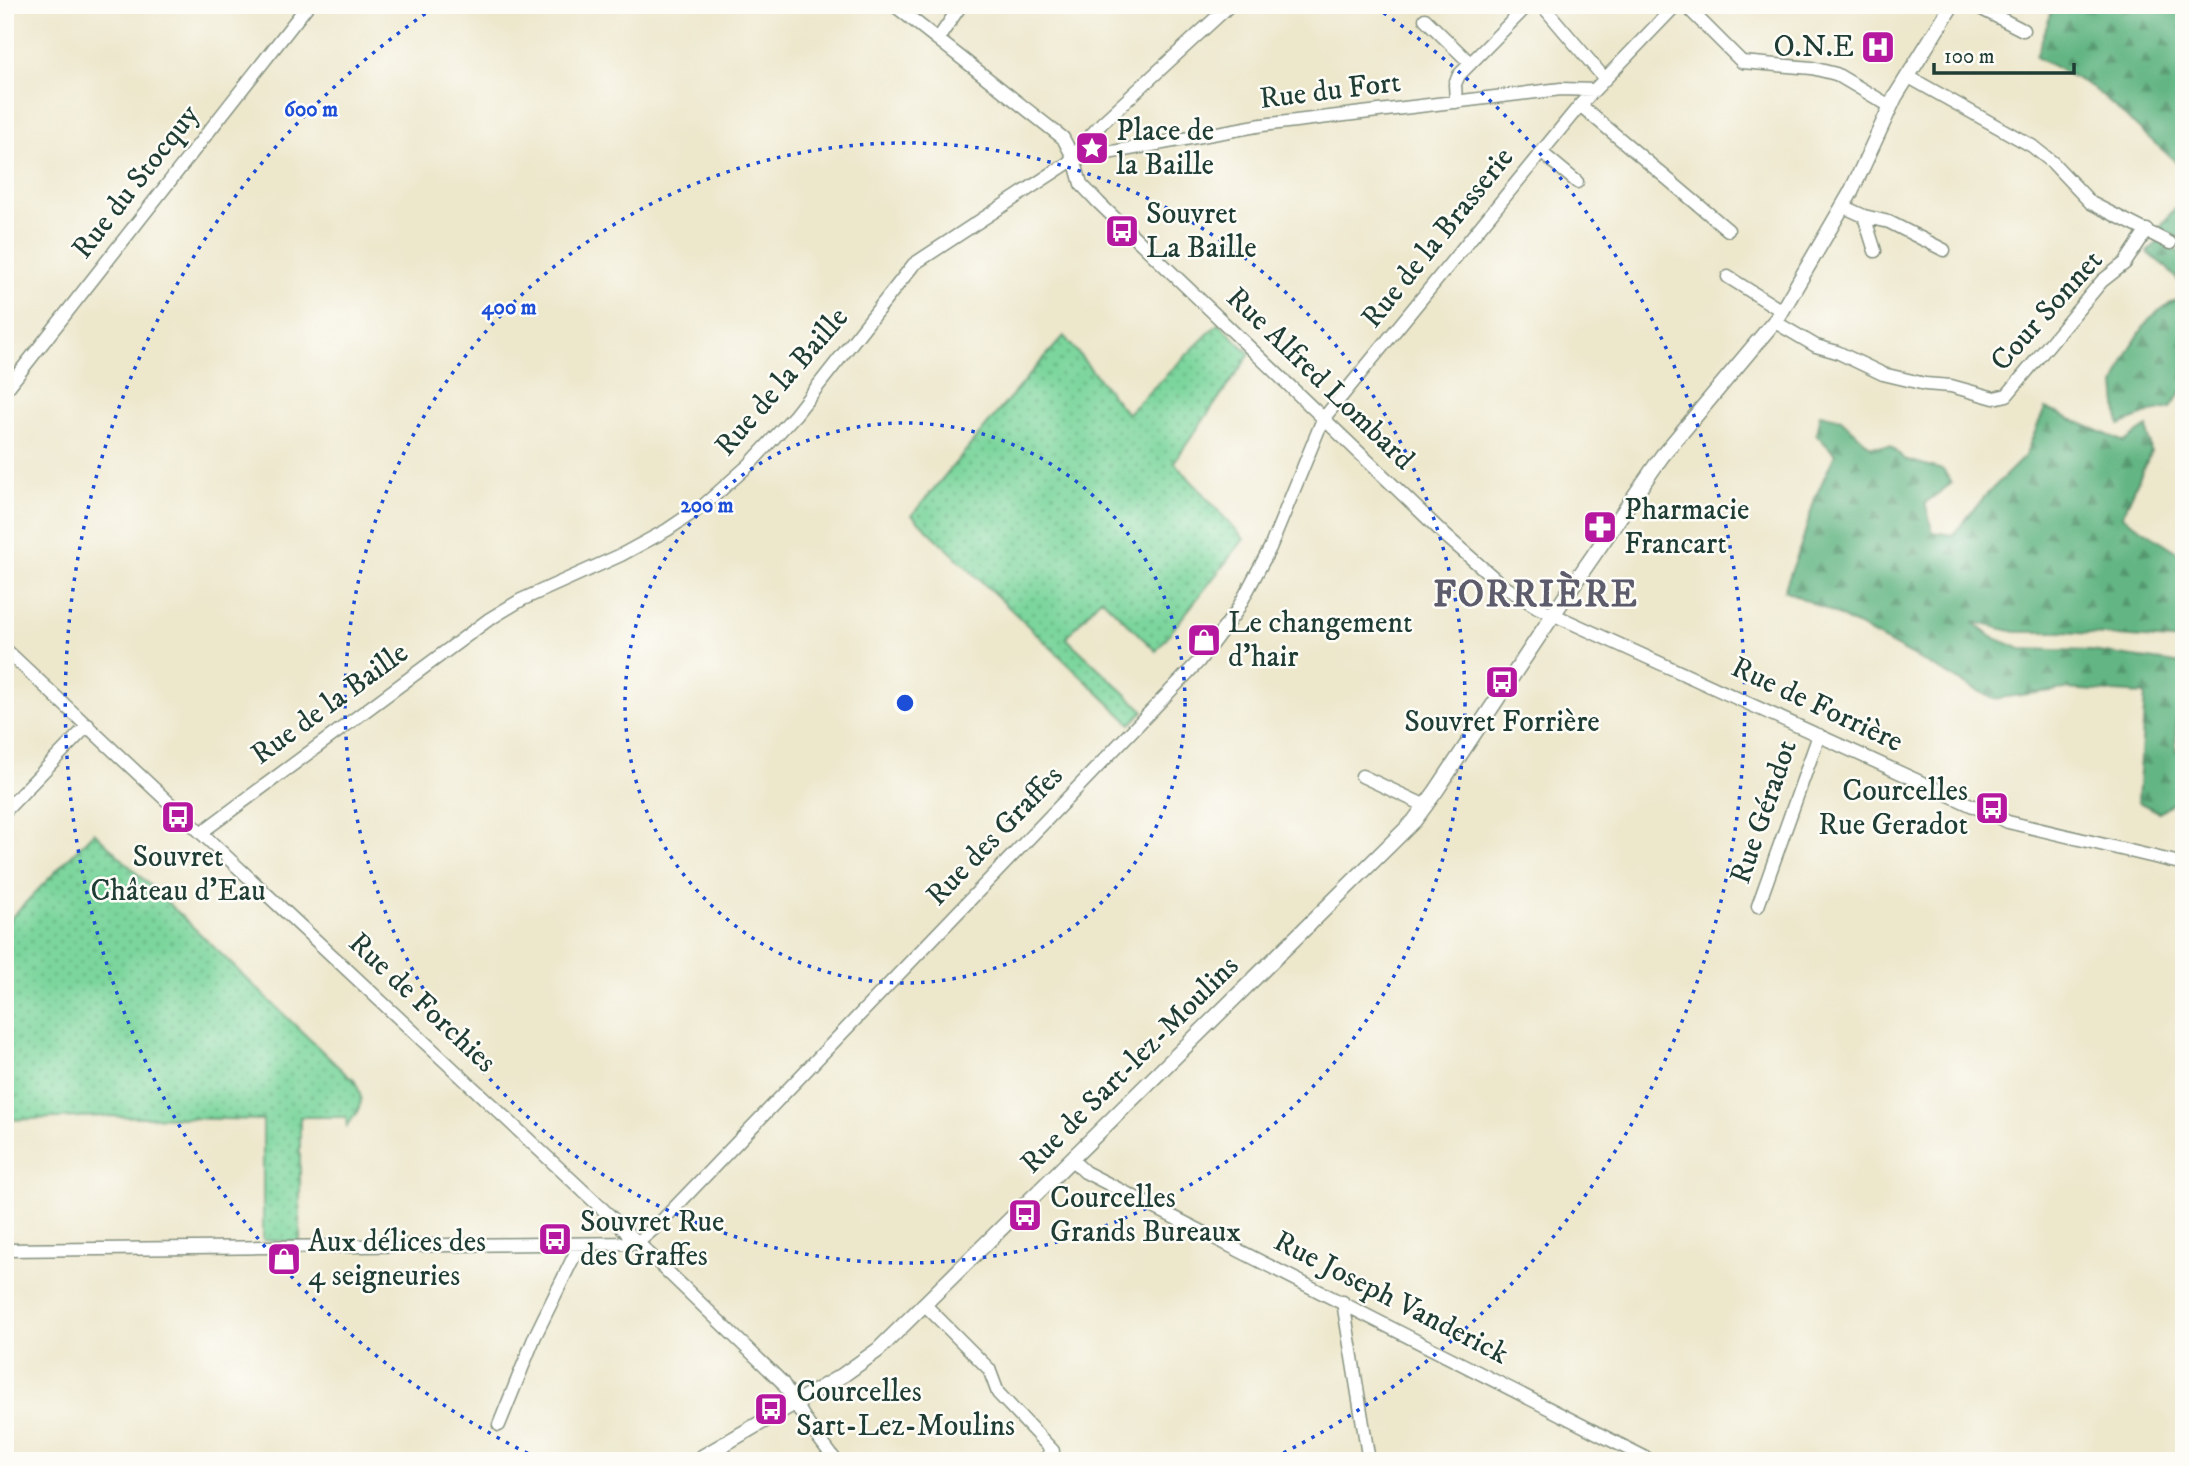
<svg xmlns="http://www.w3.org/2000/svg" width="2189" height="1466" font-family="'IM FELL DW Pica',serif">
	<style>
		.grass { fill: url(#grass-dots); stroke: #4d8968; stroke-width: 2 }
		.forest { fill: url(#forest-firs); stroke: #427a5c; stroke-width: 2 }
		.lines { fill: none; stroke-linecap: round; stroke-linejoin: round }
		.minor-casing { stroke: #869280; stroke-width: 15 }
		.major-casing { stroke: #869280; stroke-width: 17 }
		.minor { stroke: #fff; stroke-width: 12 }
		.major { stroke: #fff; stroke-width: 14 }
		.ring { fill: none; stroke: #1d4ed8; stroke-width: 3.5; stroke-dasharray: 3.5 7 }
		.labels { text-anchor: middle; dominant-baseline: central; stroke-width: 5; stroke-linejoin: round; paint-order: stroke }
		.poi-label { font-size: 30px; fill: #1f3d34; stroke: #fdfcf7; text-anchor: start }
		.street-label { font-size: 30px; fill: #1f3d34; stroke: #fdfcf7 }
		.district-label { font-size: 37px; font-weight: bold; letter-spacing: 2px; fill: #5d5c6d; stroke: #fdfcf7 }
		.centre { fill: #1d4ed8; stroke: #fdfcf7; stroke-width: 3.5 }
		.ring-label { font-size: 21px; text-anchor: middle; font-weight: bold; fill: #1d4ed8; stroke: #fdfcf7; stroke-width: 5; stroke-linejoin: round; paint-order: stroke }
	</style>
	<defs>
		<pattern id="grass-dots" width="8" height="8" patternUnits="userSpaceOnUse" patternTransform="scale(1.75)"><rect width="8" height="8" fill="#7bd59c"/><path d="M2 2h.1M6 6h.1" fill="none" stroke="#64ae80" stroke-width="1.8" stroke-linecap="round"/></pattern>
		<pattern id="forest-firs" width="22" height="20" patternUnits="userSpaceOnUse" patternTransform="scale(1.75)"><rect width="22" height="20" fill="#64b684"/><path d="M5 1l3.5 6h-7zM16 11l3.5 6h-7z" fill="#52956d"/></pattern>
	</defs>
	<rect width="100%" height="100%" fill="#fdfcf7"/>
	<filter id="ink" filterUnits="userSpaceOnUse"><feTurbulence type="fractalNoise" baseFrequency=".0143" numOctaves="2"/><feDisplacementMap in="SourceGraphic" scale="14" xChannelSelector="R" yChannelSelector="G"/><feConvolveMatrix kernelMatrix="1 2 1 2 8 2 1 2 1" color-interpolation-filters="sRGB"/></filter>
	<filter id="wash" filterUnits="userSpaceOnUse"><feTurbulence type="fractalNoise" baseFrequency=".00686" numOctaves="4" result="noise"/><feDisplacementMap in="SourceGraphic" scale="28" xChannelSelector="R" yChannelSelector="G"/><feGaussianBlur stdDeviation="1.57" result="paint"/><feColorMatrix in="noise" values="0 0 0 0 0 0 0 0 0 0 0 0 0 0 0 0 0 1.4 0 .05"/><feComposite in="paint" operator="in"/></filter>
	<g filter="url(#wash)">
		<rect width="100%" height="100%" fill="#ede7cc"/>
		<path class="grass" d="M1219,323L1250,354L1174,462L1244,539L1156,651L1101,598L1066,638L1144,711L1131,724L912,515L1029,375L1064,336L1127,414Z
			M94,832L349,1077L353,1078C366,1100 362,1107 347,1126L346,1117H300V1242L263,1240V1120L105,1116L5,1120V924Z"/>
		<path class="forest" d="M2054,5H2184V169L2092,87L2036,57Z
			M2184,197V241L2159,228Z
			M2159,241L2184,255V288L2167,268L2147,252Z
			M2184,298V388L2170,408L2152,412L2119,425L2115,385L2129,350L2149,319L2171,302Z
			M2045,408L2124,442L2147,427L2151,452L2122,516L2184,556V641L2064,632H2016L1973,622L1992,637L2021,649L2091,651L2184,664V711L2176,718V751L2184,754V795L2159,812L2138,802L2145,694L2064,689L1993,699L1834,613L1784,590L1801,546L1815,498L1835,454L1816,434L1820,414L1841,419L1870,446H1891L1904,459L1943,470L1952,483L1925,503L1933,532L1953,535L1985,496L2025,456Z"/>
	</g>
	<g filter="url(#ink)">
		<g class="lines">
			<g class="minor-casing">
				<path id="minor" d="M894,5L1063,138L1074,159L1081,184L1099,203L1447,537L1502,585L1537,607L2008,822L2184,864
					M1542,5L1605,79
					M1685,5L1742,62L1812,68L1836,74L1890,106
					M1974,5L2023,30
					M1425,19L1470,63
					M938,39L961,5
					M1907,76L2032,146L2052,162L2091,203L2170,243
					M1456,102L1455,84L1459,75L1528,5
					M1580,105L1728,230
					M1542,153L1577,182
					M1074,159L1082,145L1102,123L1230,5
					M1842,206L1864,216L1889,222L1944,250
					M1864,216L1875,251
					M1728,277L1782,311
					M1775,322L1816,346L1837,352L1883,374L1925,384L1951,386L1994,398L2007,395L2102,281L2125,263L2147,230
					M5,391L308,5
					M5,649L610,1216L782,1382L808,1424L836,1461
					M1362,776L1426,806
					M5,811L88,725
					M202,832L488,620L521,600L621,555L667,530L704,505L749,465L795,415L914,264L1074,159L1262,125L1561,89L1594,90
					M1758,906L1819,735
					M1072,1160L1085,1172L1652,1461
					M637,1243L656,1227L1199,661L1236,612L1270,548L1323,419L1580,105L1676,5
					M5,1250L637,1243
					M1343,1302L1369,1461
					M925,1305L989,1369L998,1393L1053,1451L1043,1461
					M499,1425L535,1336L580,1244"/>
			</g>
			<g class="major-casing">
				<path id="major" d="M695,1461L843,1375L878,1350L1414,821L1436,791L1573,585L1662,456L1779,316L1851,192L1895,97L1952,5"/>
			</g>
			<use href="#minor" class="minor"/>
			<use href="#major" class="major"/>
		</g>
	</g>
	<g class="ring">
		<circle cx="905" cy="703" r="280"/>
		<circle cx="905" cy="703" r="560"/>
		<path d="M537 1458A840 840 0 0 1 435 7M1375 7A840 840 0 0 1 1273 1458"/>
	</g>
	<defs>
		<g id="hospital-square" transform="scale(1.75)"><rect x="-9" y="-9" width="18" height="18" rx="4" fill="#b5179e" stroke="#fdfcf7"/><path d="M-5-5h3v3.5h4V-5h3V5h-3V1.5h-4V5h-3Z" fill="#fff"/></g>
		<g id="sight-square" transform="scale(1.75)"><rect x="-9" y="-9" width="18" height="18" rx="4" fill="#b5179e" stroke="#fdfcf7"/><path d="M0-6L1.8-2.2L6-1.7L2.9 1.2L3.7 5.4L0 3.3L-3.7 5.4L-2.9 1.2L-6-1.7L-1.8-2.2Z" fill="#fff"/></g>
		<g id="bus-square" transform="scale(1.75)"><rect x="-9" y="-9" width="18" height="18" rx="4" fill="#b5179e" stroke="#fdfcf7"/><path d="M-5-6H5V4H4V6H2V4H-2V6H-4V4H-5ZM-3.5-4V0h7V-4ZM-3.5 1.2v1.5H-2V1.2ZM2 1.2v1.5H3.5V1.2Z" fill="#fff"/></g>
		<g id="pharmacy-square" transform="scale(1.75)"><rect x="-9" y="-9" width="18" height="18" rx="4" fill="#b5179e" stroke="#fdfcf7"/><path d="M-2-6h4v4h4v4h-4v4h-4v-4h-4v-4h4Z" fill="#fff"/></g>
		<g id="shop-square" transform="scale(1.75)"><rect x="-9" y="-9" width="18" height="18" rx="4" fill="#b5179e" stroke="#fdfcf7"/><path d="M-5-2.5h2.3a2.7 3.5 0 0 1 5.4 0H5L5.5 6h-11ZM-1.5-2.5h3a1.5 2.3 0 0 0-3 0Z" fill="#fff"/></g>
	</defs>
	<g fill-rule="evenodd">
		<use href="#hospital-square" x="1878" y="47"/>
		<use href="#sight-square" x="1092" y="148"/>
		<use href="#bus-square" x="1122" y="231"/>
		<use href="#pharmacy-square" x="1600" y="527"/>
		<use href="#shop-square" x="1204" y="640"/>
		<use href="#bus-square" x="1502" y="682"/>
		<use href="#bus-square" x="1992" y="808"/>
		<use href="#bus-square" x="178" y="817"/>
		<use href="#bus-square" x="1025" y="1215"/>
		<use href="#bus-square" x="555" y="1239"/>
		<use href="#shop-square" x="284" y="1259"/>
		<use href="#bus-square" x="771" y="1409"/>
	</g>
	<g class="labels">
		<g class="poi-label">
			<text x="1854" y="47" text-anchor="end">O.N.E</text>
			<text x="1116" y="131">Place de<tspan x="1116" dy="34">la Baille</tspan></text>
			<text x="1146" y="214">Souvret<tspan x="1146" dy="34">La Baille</tspan></text>
			<text x="1624" y="510">Pharmacie<tspan x="1624" dy="34">Francart</tspan></text>
			<text x="1228" y="623">Le changement<tspan x="1228" dy="34">d'hair</tspan></text>
			<text x="1502" y="722" text-anchor="middle">Souvret Forrière</text>
			<text x="1968" y="791" text-anchor="end">Courcelles<tspan x="1968" dy="34">Rue Geradot</tspan></text>
			<text x="178" y="857" text-anchor="middle">Souvret<tspan x="178" dy="34">Château d'Eau</tspan></text>
			<text x="1050" y="1198">Courcelles<tspan x="1050" dy="34">Grands Bureaux</tspan></text>
			<text x="580" y="1222">Souvret Rue<tspan x="580" dy="34">des Graffes</tspan></text>
			<text x="308" y="1242">Aux délices des<tspan x="308" dy="34">4 seigneuries</tspan></text>
			<text x="796" y="1392">Courcelles<tspan x="796" dy="34">Sart-Lez-Moulins</tspan></text>
		</g>
		<g class="street-label">
			<text transform="translate(1330 91) rotate(-7)">Rue du Fort</text>
			<text transform="translate(136 182) rotate(-52)">Rue du Stocquy</text>
			<text transform="translate(1438 238) rotate(-51)">Rue de la Brasserie</text>
			<text transform="translate(2047 311) rotate(-48)">Cour Sonnet</text>
			<text transform="translate(1320 379) rotate(44)">Rue Alfred Lombard</text>
			<text transform="translate(782 382) rotate(-49)">Rue de la Baille</text>
			<text transform="translate(330 704) rotate(-36)">Rue de la Baille</text>
			<text transform="translate(1817 705) rotate(25)">Rue de Forrière</text>
			<text transform="translate(1764 812) rotate(-71)">Rue Géradot</text>
			<text transform="translate(995 836) rotate(-46)">Rue des Graffes</text>
			<text transform="translate(422 1003) rotate(43)">Rue de Forchies</text>
			<text transform="translate(1130 1065) rotate(-45)">Rue de Sart-lez-Moulins</text>
			<text transform="translate(1391 1298) rotate(27)">Rue Joseph Vanderick</text>
		</g>
		<g class="district-label">
			<text x="1536" y="595">FORRIÈRE</text>
		</g>
	</g>
	<circle cx="905" cy="703" r="10" class="centre"/>
	<g class="ring-label">
		<text x="311" y="116">600 m</text>
		<text x="509" y="314">400 m</text>
		<text x="707" y="512">200 m</text>
	</g>
	<rect width="2189" height="1466" fill="none" stroke="#fdfcf7" stroke-width="28"/>
	<path d="M1934 63v10h140v-10" fill="none" stroke="#1f3d34" stroke-width="3.5"/>
	<text x="1944" y="63" font-size="21" fill="#1f3d34" stroke="#fdfcf7" stroke-width="5" paint-order="stroke">100 m</text>
</svg>
